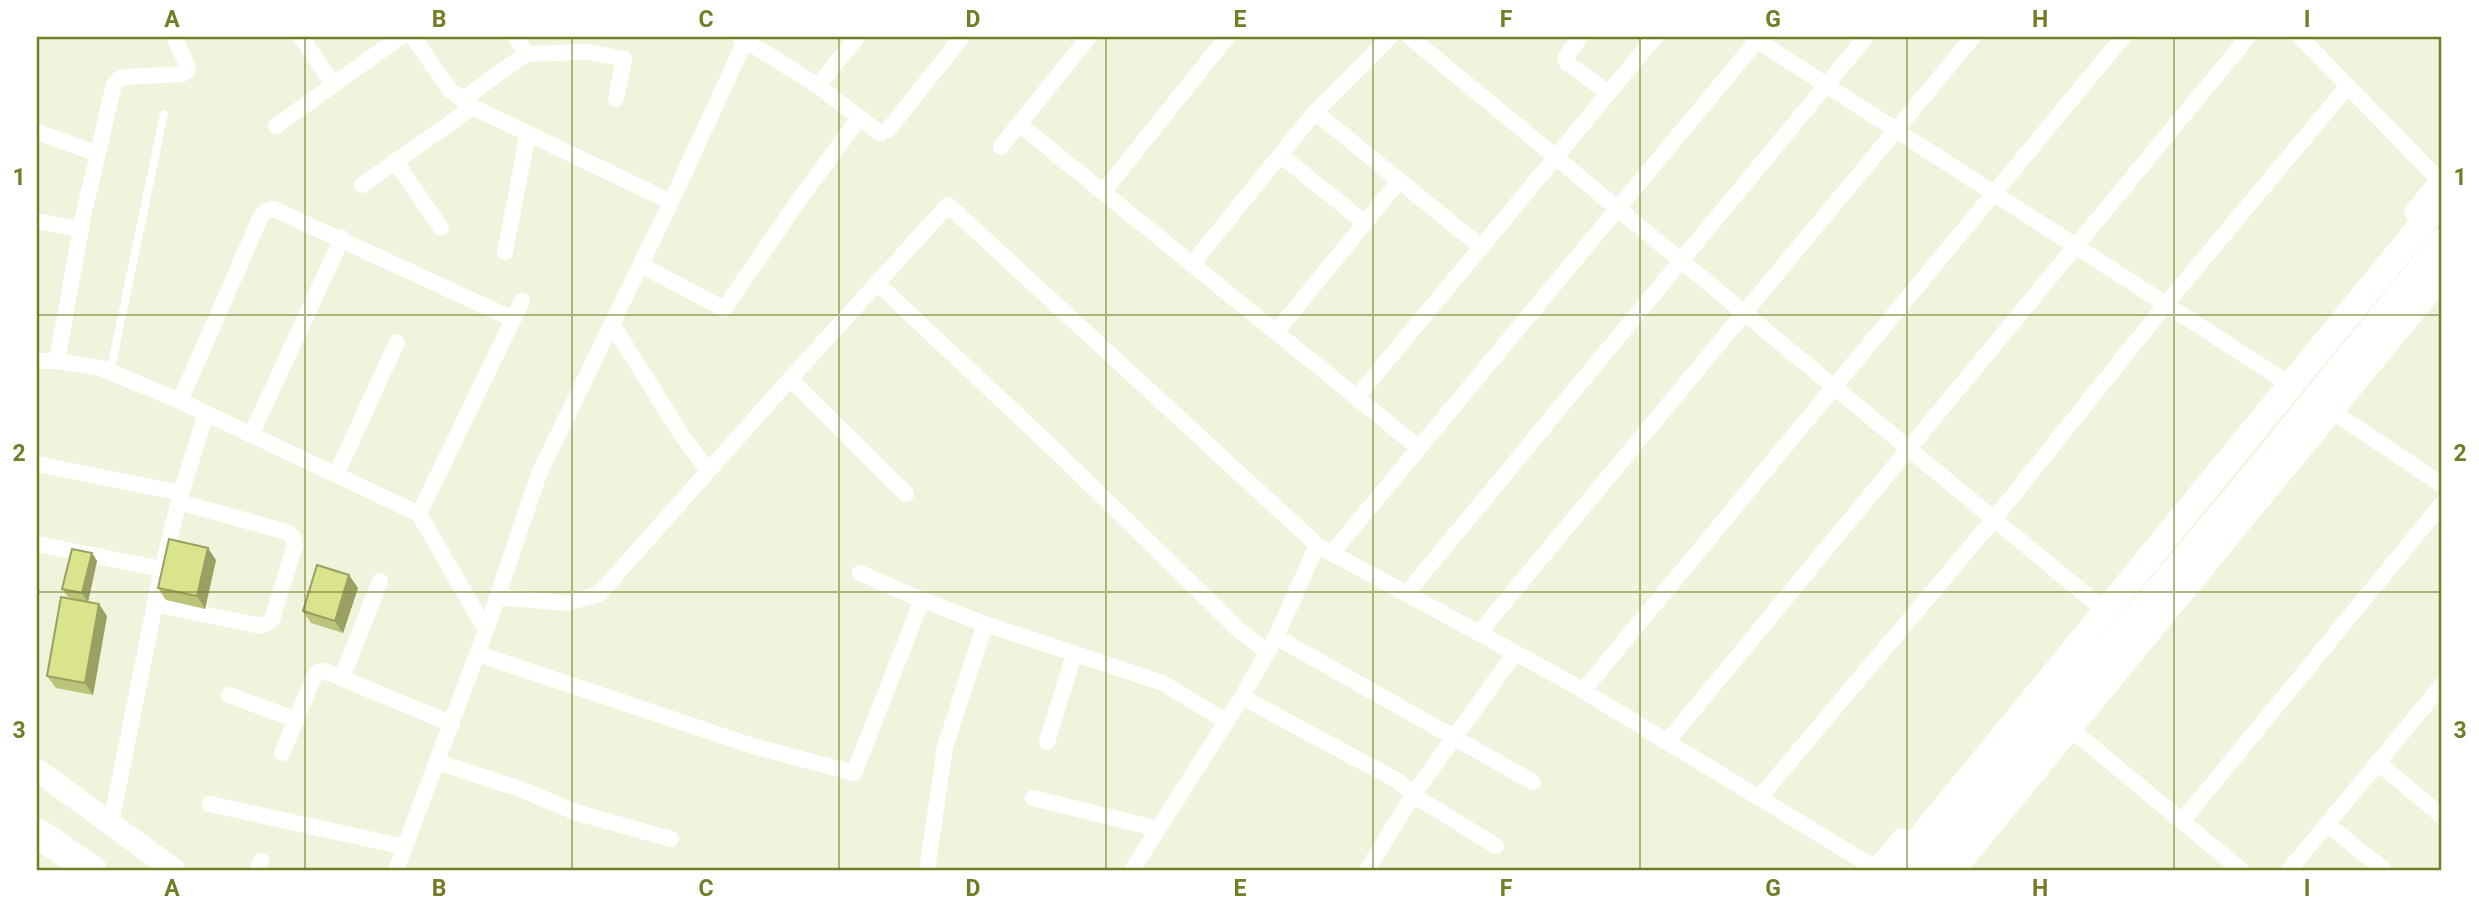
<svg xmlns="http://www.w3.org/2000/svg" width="2479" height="907" font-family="Roboto,sans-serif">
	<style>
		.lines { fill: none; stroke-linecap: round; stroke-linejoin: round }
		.lane { stroke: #fff; stroke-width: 8 }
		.street { stroke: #fff; stroke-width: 16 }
		.secondary { stroke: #fff; stroke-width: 23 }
		.primary { stroke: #fff; stroke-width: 26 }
		.highway { stroke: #fff; stroke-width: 30 }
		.wall { fill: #bbc478 }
		.shaded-wall { fill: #99a062 }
		.building { fill: #dae48c; stroke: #99a062; stroke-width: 2 }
		.grid { fill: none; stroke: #757c26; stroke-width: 2; stroke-opacity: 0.55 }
		.neatline { fill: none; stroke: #757c26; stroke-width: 2.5 }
		.grid-label { font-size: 23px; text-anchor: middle; font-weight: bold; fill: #757c26 }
	</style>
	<rect width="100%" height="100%" fill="#f1f4dd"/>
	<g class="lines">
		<path class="lane" d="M110,373L164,114"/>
		<path class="street" d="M301,37L333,84
			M413,37L450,90L473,107L671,202L747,37
			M516,37L526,54
			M740,37L818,86L877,131L882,133L888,130L962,37
			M1089,37L1019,124L1419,448
			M1410,37L2097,604
			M1580,37L1565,58L1567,63L1609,93
			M1752,37L2283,380
			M2300,37L2441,182
			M818,86L857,37
			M463,99L526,54L588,52L624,59L616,99
			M1315,112L1481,247
			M276,126L400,37
			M40,133L98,154
			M1001,147L1019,124
			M1280,155L1365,223
			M395,161L441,228
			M362,185L473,107
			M1103,192L1227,37
			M37,221L81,229
			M505,252L528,133
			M1192,264L1315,112L1390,37
			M641,265L724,309L801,197L860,117
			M877,283L1061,456L1240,631L1267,652
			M612,324L681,434L708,470
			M1276,332L1399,181
			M37,361H57L101,368L180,401L419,514L486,630L539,474L671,202
			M57,361L83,217L114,84L119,79L126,77L182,74L187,71V65L174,37
			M790,379L906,494
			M1357,397L1655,37
			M180,401L261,216L266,211L274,209L513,319
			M2332,411L2442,485
			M251,435L342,238
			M37,464L181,493
			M336,475L397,342
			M419,514L522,301
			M37,544L162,569
			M1331,554L1760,37
			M860,573L922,600
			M1406,594L1866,37
			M497,597L567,603L599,594L790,379L948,205L1317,545L1567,681L1878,870
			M155,604L261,626L272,620L295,545L293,537L287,532L179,502
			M1479,633L1973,37
			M1276,637L1533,782
			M478,654L753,746L854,773L922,600L985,624L1163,683L1227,722
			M342,678L380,581
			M1583,691L2123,37
			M229,695L297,720
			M1242,697L1398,781L1413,795L1496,846
			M2072,730L2241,870
			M1047,742L1074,654
			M1667,742L2248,37
			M282,753L314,677L318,672L325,671L452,724
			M438,762L520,789L578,813L671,839
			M2378,763L2442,816
			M1033,798L1158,829
			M1759,798L1994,519L2166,304L2348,86
			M210,804L405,847
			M2183,820L2442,504
			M111,823L162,569L181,493L206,414
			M2327,824L2384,870
			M258,870L261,861
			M396,870L486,630
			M927,870L945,747L985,624
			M1132,870L1242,697L1276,637L1317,545
			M1367,870L1413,795L1515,653
			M2289,870L2442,685"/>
		<path class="secondary" d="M2416,213L2442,180
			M37,770L174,870
			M1877,870L1902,840
			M1954,870L2442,277"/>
		<path class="primary" d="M1894,870L2442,200
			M1924,870L2244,487L2442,242"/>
		<path class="highway" d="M37,833L92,870"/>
	</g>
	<path class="wall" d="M92,553L97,561L88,602L68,597L62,589Z
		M216,560L205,609L166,600L158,588Z
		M358,588L343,633L311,623L303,611Z
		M107,616L93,695L56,688L47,676Z"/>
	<path class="shaded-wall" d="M208,548L216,560L205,609L197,596Z
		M92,553L97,561L88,602L82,593Z
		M349,575L358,588L343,633L335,621Z
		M99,604L107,616L93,695L85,683Z"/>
	<path class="building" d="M169,539L208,548L197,596L158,588Z
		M72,549L92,553L82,593L62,589Z
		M317,565L349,575L335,621L303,611Z
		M61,597L99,604L85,683L47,676Z"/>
	<path class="grid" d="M305,37V870M572,37V870M839,37V870M1106,37V870M1373,37V870M1640,37V870M1907,37V870M2174,37V870M37,315H2442M37,592H2442"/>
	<rect width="2479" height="907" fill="none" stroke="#ffffff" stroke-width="77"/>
	<rect x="38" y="38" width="2402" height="831" class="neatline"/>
	<g class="grid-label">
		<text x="172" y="27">A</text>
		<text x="439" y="27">B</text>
		<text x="706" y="27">C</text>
		<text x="973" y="27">D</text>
		<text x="1240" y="27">E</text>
		<text x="1506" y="27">F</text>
		<text x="1773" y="27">G</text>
		<text x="2040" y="27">H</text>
		<text x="2307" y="27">I</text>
		<text x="19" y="185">1</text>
		<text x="2460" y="185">1</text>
		<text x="19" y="461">2</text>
		<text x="2460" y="461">2</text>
		<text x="19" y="738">3</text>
		<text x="2460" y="738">3</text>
		<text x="172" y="896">A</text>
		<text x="439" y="896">B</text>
		<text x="706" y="896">C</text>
		<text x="973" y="896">D</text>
		<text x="1240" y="896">E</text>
		<text x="1506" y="896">F</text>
		<text x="1773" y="896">G</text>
		<text x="2040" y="896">H</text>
		<text x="2307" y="896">I</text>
	</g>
</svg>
